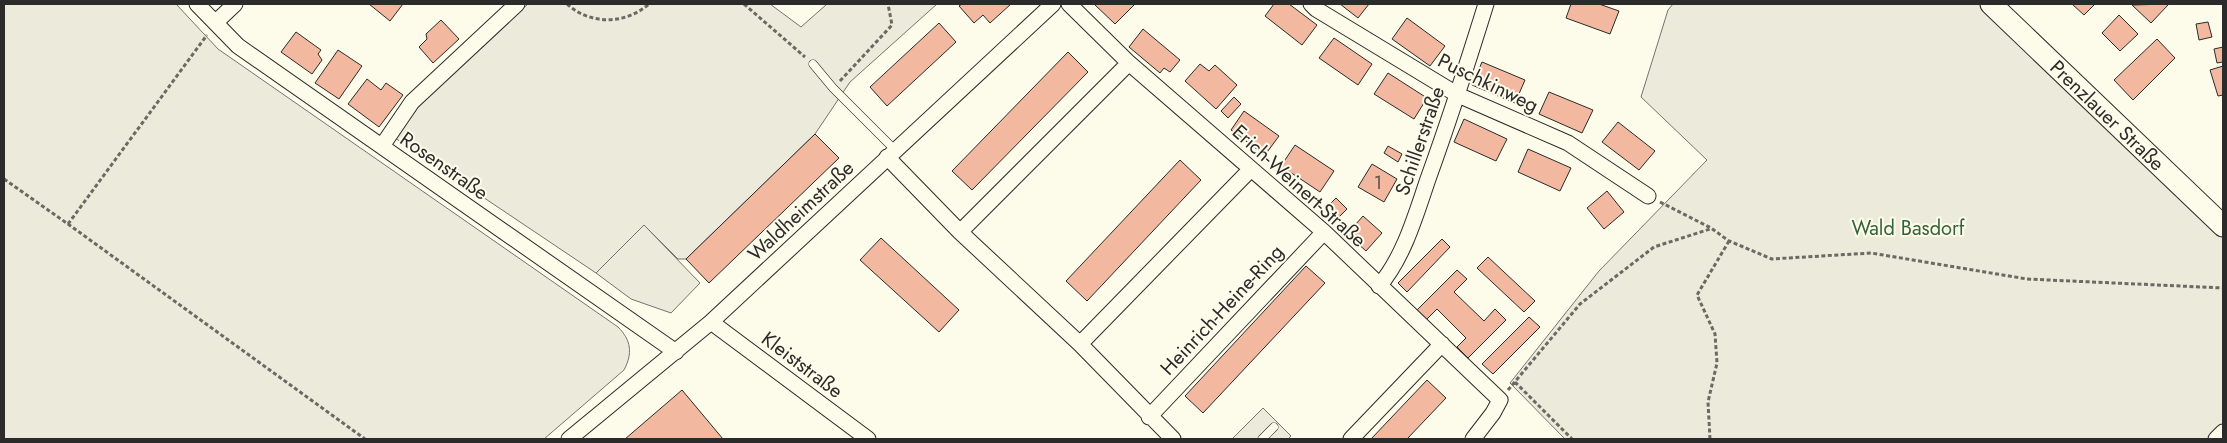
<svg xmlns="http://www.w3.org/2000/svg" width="2227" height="443" font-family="Jost,sans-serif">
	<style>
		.green { fill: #ecebdb; stroke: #74746e }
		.parking { fill: #eceadb; stroke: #74746e }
		.building { fill: #f2b8a0; stroke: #2b2b2b }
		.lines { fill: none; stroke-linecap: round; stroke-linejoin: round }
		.service-casing { stroke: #2b2b2b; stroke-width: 9 }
		.minor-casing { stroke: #2b2b2b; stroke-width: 17 }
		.secondary-casing { stroke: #2b2b2b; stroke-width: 23 }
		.path { stroke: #6a6964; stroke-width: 3; stroke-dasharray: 4 2.5; stroke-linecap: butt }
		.service { stroke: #fdfbea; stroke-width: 8 }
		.minor { stroke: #fdfbea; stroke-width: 15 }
		.secondary { stroke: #fdfbea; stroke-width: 21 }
		.labels { text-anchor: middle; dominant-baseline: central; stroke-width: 4; stroke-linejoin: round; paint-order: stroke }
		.number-label { font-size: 18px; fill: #5d4e48 }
		.street-label { font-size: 20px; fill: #2b2b2b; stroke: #fdfbea }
		.park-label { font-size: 20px; fill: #34623c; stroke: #fdfbea }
	</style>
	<rect width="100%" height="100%" fill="#fdfbea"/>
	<path class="green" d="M4,4H176L218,49L618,327C631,340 633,353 624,370L544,439H4Z
		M528,4H770L801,27L827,4H937L850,82L815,134L686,259H678L644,225L596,273L395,138L434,86Z
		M1673,4H1983L2223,236V425L2214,439H1565L1510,383L1599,271L1707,160L1641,97L1668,10Z"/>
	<path class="parking" d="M644,225L700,283L671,313L631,299L596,273Z
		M1263,408L1291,436L1288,439H1232Z"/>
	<path class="building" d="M369,4H403L390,21Z
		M962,4H1011L990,23L983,15L974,23L959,6Z
		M1094,4H1135L1115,24Z
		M1274,4H1289L1317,25L1302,45L1265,16Z
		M1340,4H1369L1358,18Z
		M1571,4H1599L1619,11L1610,34L1566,18Z
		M2072,4H2095L2084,15Z
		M2167,4L2168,5L2151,23L2132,5Z
		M2119,15L2138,34L2120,51L2102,33Z
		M1407,18L1445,46L1430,66L1392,39Z
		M441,20L459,39L433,63L419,47L427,39L426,34Z
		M2208,22L2212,37L2199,40L2196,24Z
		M939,23L956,42L887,106L870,87Z
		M1143,29L1180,60L1170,72L1164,68L1160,73L1129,47Z
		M296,32L321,50L318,54L322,60L312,74L281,52Z
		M1334,38L1372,64L1358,85L1319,58Z
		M2157,39L2175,58L2133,100L2114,80Z
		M2223,47V62L2217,63L2214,49Z
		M338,50L362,66L339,99L315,83Z
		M1068,52L1088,72L972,190L952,171Z
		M1482,62L1525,80L1515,103L1472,85Z
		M1200,64L1209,71L1215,65L1237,85L1216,109L1185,81Z
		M2223,66V95L2218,96L2210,70Z
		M1388,73L1427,98L1414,119L1374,94Z
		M367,79L381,90L386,83L403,95L379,127L348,104Z
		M1549,92L1593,110L1582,133L1539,114Z
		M1234,97L1241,104L1228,118L1221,111Z
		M1244,111L1279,136L1265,155L1231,130Z
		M1464,119L1507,139L1496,161L1454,142Z
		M1618,122L1655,151L1639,170L1602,142Z
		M815,134L839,158L709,283L686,259Z
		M1295,145L1334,171L1320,192L1281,166Z
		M1388,146L1402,154L1398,162L1384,153Z
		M1528,149L1571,168L1560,191L1518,172Z
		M1180,160L1201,180L1087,301L1066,281Z
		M1372,164L1397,179L1384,202L1358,187Z
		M1607,191L1624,212L1604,229L1587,208Z
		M1336,198L1347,209L1337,219L1326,208Z
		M1363,216L1382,233L1366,251L1347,234Z
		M881,238L959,310L939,332L860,260Z
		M1442,239L1450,247L1407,292L1398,283Z
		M1488,257L1535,301L1524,312L1477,268Z
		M1306,266L1325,283L1203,413L1185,396Z
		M1457,270L1467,279L1454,292L1484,321L1495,309L1506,320L1468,358L1457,347L1466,338L1437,309L1426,320L1416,311Z
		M1529,317L1540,327L1493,374L1482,364Z
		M1427,380L1446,398L1407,439H1371Z
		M682,390L723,439H625Z"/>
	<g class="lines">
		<g class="service-casing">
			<path id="service" d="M813,64L833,88L895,150
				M1262,439L1274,427"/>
		</g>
		<g class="minor-casing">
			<path id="minor" d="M197,4L238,46L676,352
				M1069,4L1129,63L1324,232L1500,400L1493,413L1473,439
				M1311,4L1316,9L1458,95L1568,143L1648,196
				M216,22L235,4
				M382,146L412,102L517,4
				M887,157L960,232L1080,344L1173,439
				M960,232L1129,63
				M1379,286C1404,257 1416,214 1428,179C1449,121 1468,62 1486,4
				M711,322L868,439
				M1080,344L1251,169
				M1149,417L1324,232
				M569,439L711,322L1053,4
				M1351,439L1442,344
				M2216,439L2223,432"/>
		</g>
		<g class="secondary-casing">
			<g id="secondary">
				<path id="s1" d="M1991,4L2223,226"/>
			</g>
		</g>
		<path class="path" d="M567,4C590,25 625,25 649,4
			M744,4L805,57
			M840,81L892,25L888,4
			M4,179L68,224L365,439
			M1660,202L1711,228L1729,241L1772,259L1871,253L2027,279L2223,288
			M68,224L207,35
			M1515,382L1572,439
			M1508,390L1580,304L1654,247L1710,229
			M1710,439L1708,402L1717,363L1715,334L1697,295L1729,241"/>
		<use href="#service" class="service"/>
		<use href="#minor" class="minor"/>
		<use href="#secondary" class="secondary"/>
	</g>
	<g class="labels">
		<g class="number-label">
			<text x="1378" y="183">1</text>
		</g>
		<g class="street-label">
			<text transform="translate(1488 83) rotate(26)">Puschkinweg</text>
			<text stroke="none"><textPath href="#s1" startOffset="161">Prenzlauer Straße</textPath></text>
			<text transform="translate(1420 141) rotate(-71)">Schillerstraße</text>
			<text transform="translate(444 166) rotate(35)">Rosenstraße</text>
			<text transform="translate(1299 186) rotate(42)">Erich-Weinert-Straße</text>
			<text transform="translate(801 211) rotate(-43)">Waldheimstraße</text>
			<text transform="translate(1222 310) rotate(-47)">Heinrich-Heine-Ring</text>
			<text transform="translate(802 365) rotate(37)">Kleiststraße</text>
		</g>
		<g class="park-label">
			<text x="1908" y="228">Wald Basdorf</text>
		</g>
	</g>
	<rect width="2227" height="443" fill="none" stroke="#2b2b2b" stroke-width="10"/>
</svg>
